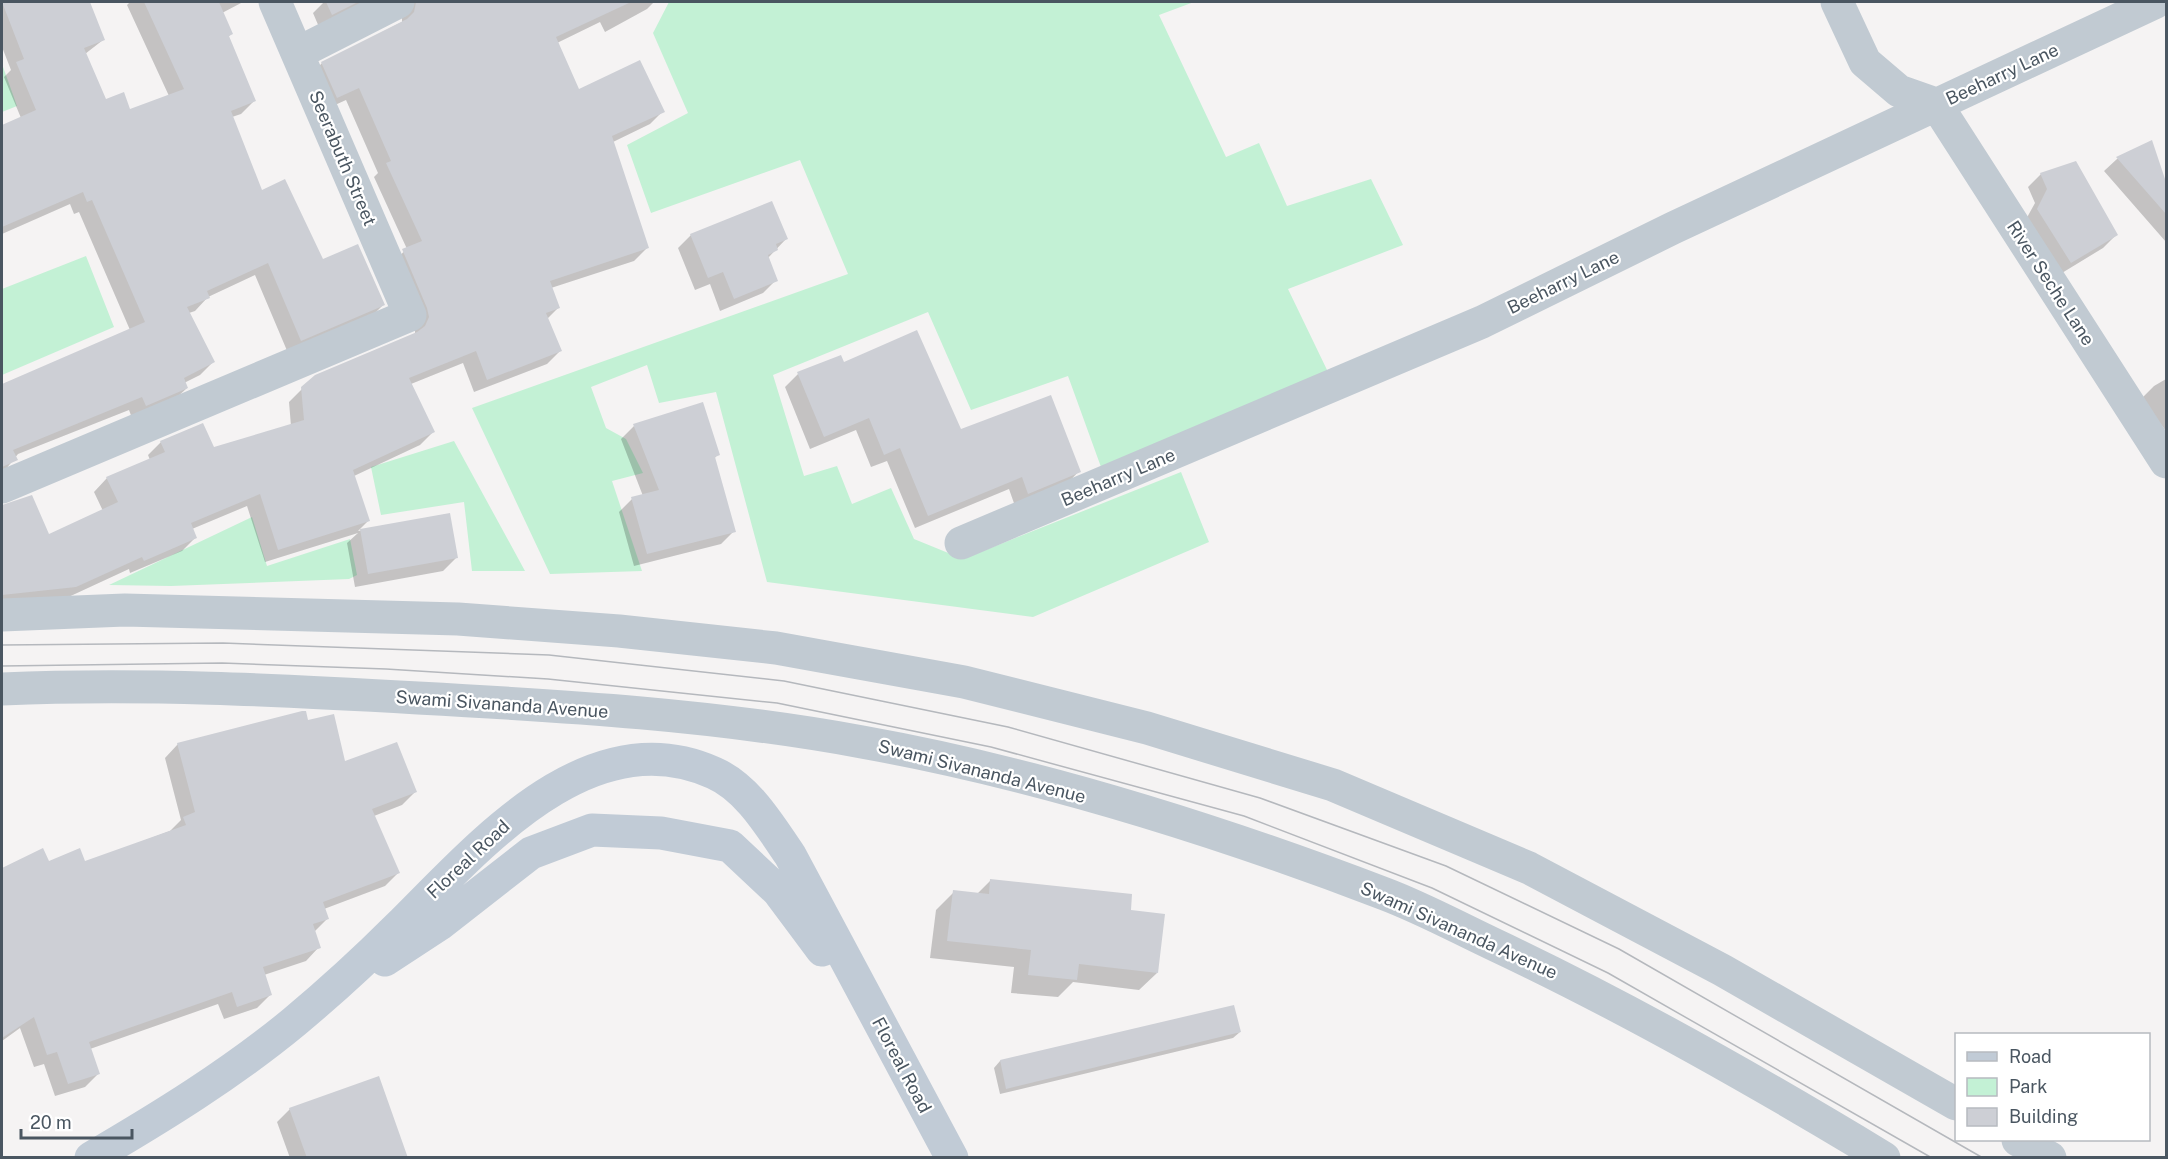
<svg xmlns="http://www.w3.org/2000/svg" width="2168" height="1159" font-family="'Public Sans',sans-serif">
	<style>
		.green { fill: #c3f1d5 }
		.shadow { fill: #0003 }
		.building { fill: #cdcfd5 }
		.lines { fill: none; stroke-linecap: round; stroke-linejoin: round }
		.minor { stroke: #c1cad2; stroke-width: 33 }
		.tertiary { stroke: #c1cad2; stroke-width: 33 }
		.secondary { stroke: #c1cbd6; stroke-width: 33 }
		.tram { stroke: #b5b8bd; stroke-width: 1.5 }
		.labels { text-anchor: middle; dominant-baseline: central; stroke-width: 4.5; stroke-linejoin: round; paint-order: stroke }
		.street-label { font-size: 18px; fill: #4a5661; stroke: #fff }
	</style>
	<rect width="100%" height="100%" fill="#f5f3f3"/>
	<path class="green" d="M669,2H1194L1159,15L1226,157L1259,143L1287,206L1371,179L1403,245L1288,289L1328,372L1101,467L1068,376L971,410L928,312L773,375L804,476L837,466L852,504L891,488L914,539L963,559L1181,472L1209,542L1033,617L767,582L716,392L659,403L647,365L591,387L606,428L626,439L643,473L612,481L642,571L550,574L472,408L848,274L800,160L651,213L627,145L688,113L653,33Z
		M2,64L17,106L2,112Z
		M86,256L114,327L2,375V289Z
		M454,441L525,571H472L464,502L381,515L371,467Z
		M252,517L267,566L350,539L357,575L349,579L171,586L109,585Z"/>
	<path class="shadow" d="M2,2H89L103,40L85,54L105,100L130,111L169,96L127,5L130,2H243L222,13L231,34L228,37L254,101L241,114L232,117L261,192L322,261L383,305L370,318L288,353L255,275L208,297L195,311L189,313L213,362L200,375L184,383L187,388L173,401L132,418L129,410L18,454L2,474V396L130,330L79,212L74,214L70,204L2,234V127L21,118L4,77L11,70L2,47Z
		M324,2H368L319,27L313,13Z
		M397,2H654L647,9L605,32L600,22L557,43L578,91L663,111L650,124L613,142L647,248L634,261L551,288L559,307L547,319L560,351L547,364L474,392L463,363L411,384L433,432L420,445L354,476L368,521L358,531L448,514L456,558L443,571L355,587L347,543L358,533L265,562L247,506L192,529L195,538L182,551L130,573L129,569L62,600L2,606V507L9,506L48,536L103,511L94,492L107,478L150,460L148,455L161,442L213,449L291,426L289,402L302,389L415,335V321L390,264L407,249L374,177L378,173L346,100L324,110L309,77L322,63L402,22V7Z
		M2151,142L2166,186V242L2104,171L2117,159Z
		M2041,174L2116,235L2103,248L2057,276L2024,223L2035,203L2028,187Z
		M691,235L786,239L767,259L776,280L763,293L720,311L710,284L695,290L678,248Z
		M843,364L961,431L1079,471L1066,485L1015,506L1009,489L915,528L887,461L871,467L856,430L810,449L785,387L798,374Z
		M2166,379V431L2141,399L2154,386Z
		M634,426L718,454L714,459L734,531L721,544L634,566L619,512L632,499L643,496L621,439Z
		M307,722L344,763L415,792L402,805L374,816L398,873L385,886L324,909L327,919L314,932L319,947L306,961L264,975L270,995L257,1008L224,1019L218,1004L90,1049L98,1074L85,1087L55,1096L44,1064L34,1067L20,1028L2,1041V870L42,850L48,863H84L170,831L181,820L165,758L178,744Z
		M991,880L1129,911L1157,973L1139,990L1073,982L1058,997L1011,993L1014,967L930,958L936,910L954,892L977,894Z
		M1240,1032L1233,1038L1000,1094L994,1068L1000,1061Z
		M290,1109L406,1158H290L277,1122Z"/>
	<path class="building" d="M2,2H90L105,40L84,48L106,99L124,92L130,109L184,89L144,2H219L233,34L229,36L256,101L231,111L262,190L285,179L323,259L358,244L385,305L301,341L268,263L207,291L210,298L187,307L215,362L184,378L188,388L146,406L142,397L13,450L18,460L2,467V384L145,322L92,200L87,202L83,192L2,227V125L36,110L16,62L24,59Z
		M326,2H358L332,15Z
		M416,2H631L556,37L579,89L640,60L665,112L612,136L649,248L550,281L560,308L546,313L562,351L487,380L476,351L409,378L435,432L353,470L370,521L278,550L260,494L191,523L197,538L144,561L142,557L76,587L2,595V505L32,495L49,534L118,502L106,477L165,452L160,441L203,423L214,447L304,420L301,387L315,375L417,332L425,326L429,317L427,308L402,249L422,241L386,163L391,161L359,88L337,98L321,62L407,19L414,12Z
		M2152,140L2166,182V214L2116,157Z
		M2076,161L2118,235L2071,263L2037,209L2047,189L2040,173Z
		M772,201L788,239L776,244L778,250L768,255L778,281L734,299L723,272L708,278L690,234Z
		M917,330L961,429L1051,395L1081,472L1028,494L1022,477L928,516L900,448L884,455L869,418L824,437L797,372L841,355L844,362Z
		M703,402L720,455L715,457L736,532L647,554L631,497L659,490L633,424Z
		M450,513L458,558L368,574L360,529Z
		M302,711H306L308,720L334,714L345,761L397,742L417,792L372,809L400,873L323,902L329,919L313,924L321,948L263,967L272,995L237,1007L232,992L89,1042L100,1074L68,1084L57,1052L47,1055L34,1017L2,1038V868L43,848L49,861L80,848L85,861L186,825L183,817L195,812L177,743Z
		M990,879L1132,894L1131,910L1165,914L1158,973L1079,964L1077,980L1028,975L1031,950L947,941L953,890L989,894Z
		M1234,1005L1241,1032L1006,1089L1000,1060Z
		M379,1076L408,1158H307L289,1108Z"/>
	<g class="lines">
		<path class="minor" d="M1837,2L1865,62L1899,91L1936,104L2166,462
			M298,53L398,2
			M2,487L410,315L275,2
			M961,543L1482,322L1673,228L2156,2"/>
		<path class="tertiary" d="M2,615L125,610L458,619L619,631L776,648L964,682L1147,728L1333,785L1529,868L1722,970L1956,1104
			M2,689C141,683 279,690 418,698C566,706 716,715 862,742C1035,773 1220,831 1385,894C1422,908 1457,927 1493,944C1627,1007 1757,1081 1884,1158
			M2018,1140L2050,1158"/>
		<path class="secondary" d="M385,960L440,924L531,853L592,830L661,833L730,846L778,891L822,950
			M91,1158C161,1117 231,1074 294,1022C330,992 365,960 398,927C477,849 588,716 714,773C748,788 770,826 790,855L952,1158"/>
		<path class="tram" d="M2,645L223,643L549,655L784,681L1008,727L1260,798L1446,866L1619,949L1983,1158
			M2,666L222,663L386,669L548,679L777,703L991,747L1244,816L1432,888L1608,973L1932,1158"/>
	</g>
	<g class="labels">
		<g class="street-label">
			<text transform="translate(2002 74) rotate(-25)">Beeharry Lane</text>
			<text transform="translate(343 158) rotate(67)">Seerabuth Street</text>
			<text transform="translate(1563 282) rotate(-26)">Beeharry Lane</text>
			<text transform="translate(2051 283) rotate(57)">River Seche Lane</text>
			<text transform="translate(1118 477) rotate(-23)">Beeharry Lane</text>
			<text transform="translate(502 704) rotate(4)">Swami Sivananda Avenue</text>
			<text transform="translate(982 771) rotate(14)">Swami Sivananda Avenue</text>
			<text transform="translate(468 859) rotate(-43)">Floreal Road</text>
			<text transform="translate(1459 930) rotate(24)">Swami Sivananda Avenue</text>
			<text transform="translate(902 1065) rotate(62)">Floreal Road</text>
		</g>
	</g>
	<rect width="2168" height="1159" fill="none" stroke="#4a5661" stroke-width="6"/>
	<rect x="1955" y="1033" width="195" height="108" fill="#ffffff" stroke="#b7bbc0" stroke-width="1.5"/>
	<rect x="1967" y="1052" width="30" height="9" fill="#c1cbd6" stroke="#b7bbc0" stroke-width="1.5"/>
	<text x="2009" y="1063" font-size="18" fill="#4a5661">Road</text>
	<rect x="1967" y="1078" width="30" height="18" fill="#c3f1d5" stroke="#b7bbc0" stroke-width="1.5"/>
	<text x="2009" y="1093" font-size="18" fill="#4a5661">Park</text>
	<rect x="1967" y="1108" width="30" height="18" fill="#cdcfd5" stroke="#b7bbc0" stroke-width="1.5"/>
	<text x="2009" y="1123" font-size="18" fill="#4a5661">Building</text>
	<path d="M21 1129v9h111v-9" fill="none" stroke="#4a5661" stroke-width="3"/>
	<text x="30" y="1129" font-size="18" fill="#4a5661" stroke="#ffffff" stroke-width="4.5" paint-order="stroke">20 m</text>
</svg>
